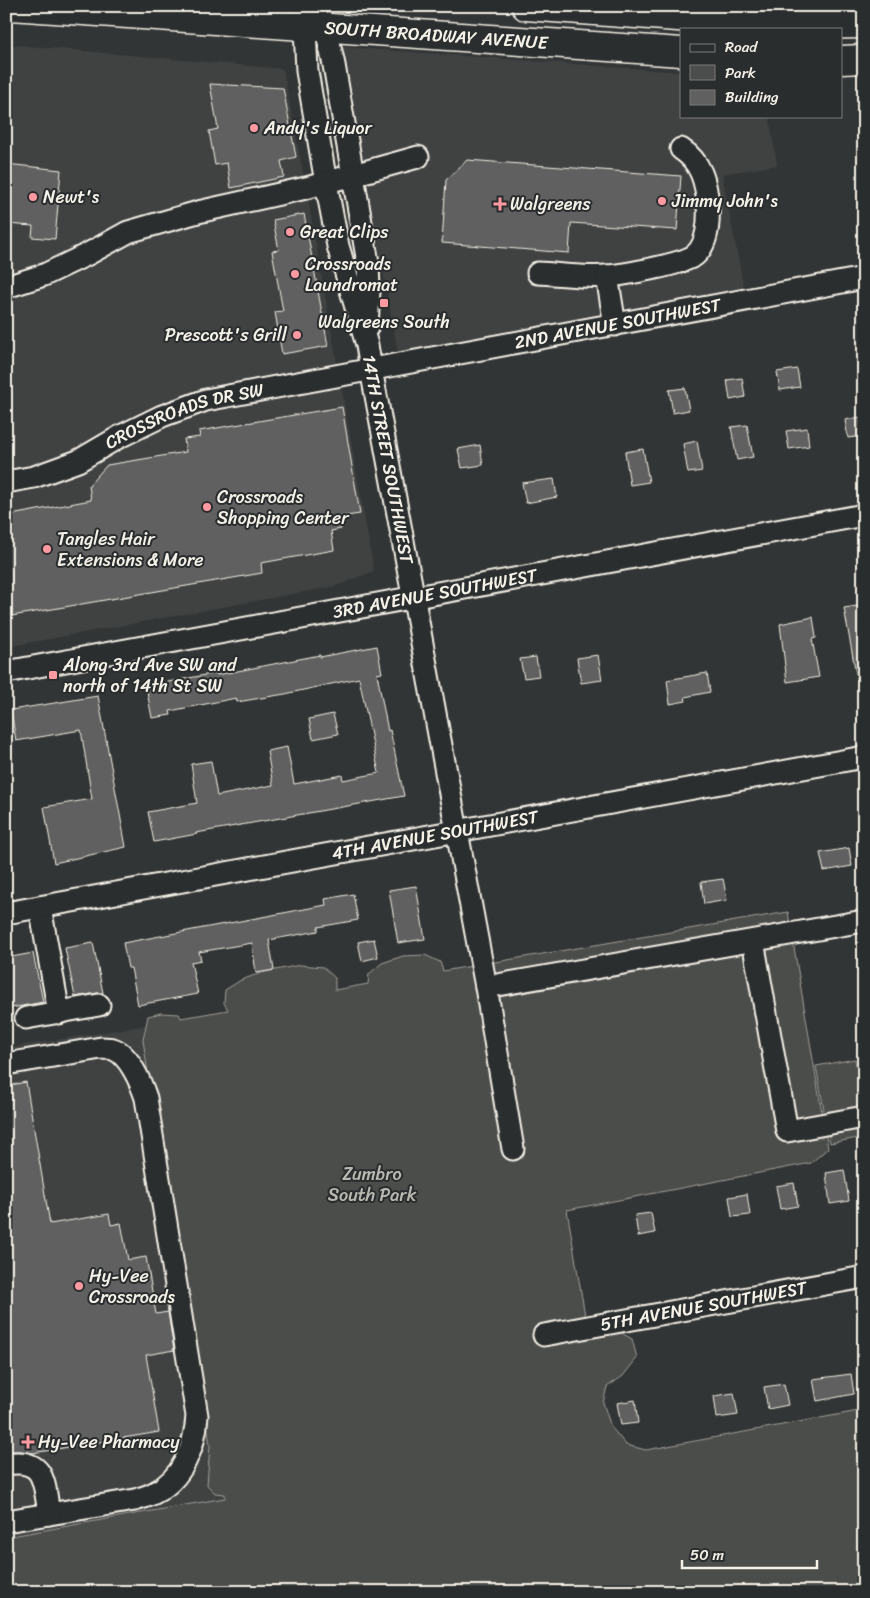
<svg xmlns="http://www.w3.org/2000/svg" width="870" height="1598" font-family="Sriracha,sans-serif">
	<style>
		.built { fill: #404242 }
		.green { fill: #4b4d4c; stroke: #a09f9a }
		.building { fill: #5f605f; stroke: #f4f1e8 }
		.lines { fill: none; stroke-linecap: round; stroke-linejoin: round }
		.minor-casing { stroke: #f4f1e8; stroke-width: 25 }
		.major-casing { stroke: #f4f1e8; stroke-width: 31 }
		.minor { stroke: #2a2d2e; stroke-width: 21 }
		.major { stroke: #2a2d2e; stroke-width: 28 }
		.poi-dot { fill: #ff9aa2; stroke: #2a2d2e; stroke-width: 2 }
		.labels { text-anchor: middle; dominant-baseline: central; stroke-width: 4; stroke-linejoin: round; paint-order: stroke }
		.street-label { font-size: 18px; fill: #f4f1e8; stroke: #2a2d2e }
		.poi-label { font-size: 18px; fill: #f4f1e8; stroke: #2a2d2e; text-anchor: start }
		.park-label { font-size: 18px; fill: #b9b8b1; stroke: #2a2d2e }
	</style>
	<rect width="100%" height="100%" fill="#323535"/>
	<filter id="ink" filterUnits="userSpaceOnUse"><feTurbulence type="fractalNoise" baseFrequency=".02" numOctaves="2"/><feDisplacementMap in="SourceGraphic" scale="10" xChannelSelector="R" yChannelSelector="G"/><feConvolveMatrix kernelMatrix="1 2 1 2 8 2 1 2 1" color-interpolation-filters="sRGB"/></filter>
	<g filter="url(#ink)">
		<path class="built" d="M6,44L283,69L306,188L374,571L336,586L6,647Z
			M342,47L681,72V116H769L777,165L722,174L746,299L400,364Z
			M147,1025L225,1498L6,1537V1048Z"/>
		<path class="green" d="M788,912L828,1148L811,1163L567,1210L588,1333L613,1328L632,1339L637,1358L623,1376L607,1387L603,1403L611,1427L626,1445L646,1450L864,1410V1592H6V1537L225,1498V1494L215,1493L207,1485L210,1446L204,1399L182,1255L161,1159L143,1040L148,1016L161,1013L179,1014L181,1018L228,1010L224,1003L225,990L241,980L261,973L300,965L323,967L335,978V990L368,984L369,974L382,963L403,956L425,955L440,962L443,971Z
			M855,1059L864,1111V1137L830,1143L816,1066Z"/>
		<path class="building" d="M210,84L283,88L296,157L281,161L284,177L231,188L227,163L215,165L209,131L218,129Z
			M467,160L681,176L677,230L571,223L569,253L442,243L446,180Z
			M6,164L61,170L55,239L32,237L33,226L6,224Z
			M304,214L328,346L282,354L275,312L283,311L272,251L279,250L273,220Z
			M797,369L800,387L780,390L777,372Z
			M742,378L745,397L730,400L727,380Z
			M685,388L689,410L673,413L669,390Z
			M342,407L360,514L339,517L341,529L331,531L334,550L261,563L262,573L6,617V516L91,500L89,485L107,465L186,452L184,439L200,437L199,431Z
			M860,417L863,436L848,438L845,420Z
			M747,425L753,457L737,460L731,427Z
			M807,428L809,446L789,449L786,431Z
			M697,441L702,471L688,473L683,444Z
			M480,445L483,465L462,468L458,449Z
			M643,449L649,482L630,485L625,452Z
			M554,479L557,497L526,503L522,483Z
			M864,605V674H856L844,608Z
			M813,617L816,638L812,639L819,677L787,682L780,624Z
			M377,646L382,673L377,674L388,731L390,730L404,796L196,833L197,834L154,842L148,812L197,803L191,764L211,761L217,796L273,785L267,751L287,747L294,784L342,775L343,780L379,773L359,678L285,694L237,702L236,698L170,711L171,715L152,718L146,686L216,673L217,675L320,655V657Z
			M598,655L602,680L581,683L577,658Z
			M536,657L539,676L524,678L520,659Z
			M707,673L710,692L685,697L686,701L670,704L667,680Z
			M98,696L126,847L54,863L44,807L92,799L81,730L16,741L11,710Z
			M333,714L338,734L313,739L309,719Z
			M849,848L852,866L824,871L820,853Z
			M723,879L727,900L704,904L701,882Z
			M416,886L425,939L398,943L389,890Z
			M353,894L358,920L318,927V931L269,940L274,970L256,973L252,943L199,952L201,960L191,962L198,994L138,1005L131,968H128L123,943L326,905L325,899Z
			M374,939L378,957L362,961L358,942Z
			M93,943L103,993H97L75,997L65,948Z
			M33,953L43,1002L6,1009V958Z
			M26,1082L50,1224L109,1214L111,1225L121,1223L128,1260L146,1257L156,1314L168,1312L174,1350L146,1355L159,1432L33,1453L21,1451H6V1086Z
			M844,1170L849,1201L830,1204L826,1173Z
			M794,1183L798,1206L780,1209L776,1186Z
			M747,1194L750,1215L732,1217L729,1197Z
			M651,1213L655,1233L638,1236L635,1215Z
			M851,1374L854,1394L817,1401L813,1379Z
			M784,1384L788,1405L768,1409L764,1387Z
			M734,1393L738,1415L717,1418L714,1396Z
			M635,1400L638,1423L621,1425L617,1403Z"/>
		<g class="lines">
			<g class="minor-casing">
				<g id="minor">
					<path id="s1" d="M304,6L307,71L326,183L338,246L367,345L371,369L486,987L513,1149"/>
					<path d="M320,16L326,29L334,65L368,263L369,290L367,328"/>
					<path d="M538,273C560,274 586,278 607,276C623,275 684,264 695,255C708,244 709,220 708,205C706,182 701,162 681,149"/>
					<path d="M607,276L615,325"/>
					<path d="M6,287L44,275L88,254L128,232L198,212L306,188L418,157"/>
					<path id="s2" d="M6,482L34,477L78,461L119,437L162,416L206,400L864,278"/>
					<path id="s3" d="M6,672L864,515"/>
					<path d="M40,907L59,1013"/>
					<path id="s4" d="M6,913L864,757"/>
					<path d="M753,941L787,1131L864,1117"/>
					<path d="M486,987L864,921"/>
					<path d="M26,1018L99,1005"/>
					<path d="M6,1064L101,1048C105,1048 110,1048 113,1049C129,1054 141,1083 146,1098L197,1416C195,1446 183,1479 154,1493C149,1496 141,1498 135,1500L6,1521"/>
					<path id="s5" d="M544,1335L864,1277"/>
					<path d="M6,1464C46,1457 44,1484 49,1514"/>
				</g>
			</g>
			<g class="major-casing">
				<g id="major">
					<path id="s6" d="M11,6L681,52"/>
					<path d="M526,6L733,21L797,25L864,24"/>
					<path d="M841,60L864,59"/>
				</g>
			</g>
			<use href="#minor" class="minor"/>
			<use href="#major" class="major"/>
		</g>
	</g>
	<g class="poi-dot">
		<circle cx="254" cy="128" r="5"/>
		<circle cx="33" cy="197" r="5"/>
		<circle cx="662" cy="201" r="5"/>
		<path d="M497.5 196.5h5v5h5v5h-5v5h-5v-5h-5v-5h5z"/>
		<circle cx="290" cy="232" r="5"/>
		<circle cx="295" cy="274" r="5"/>
		<rect x="379" y="298" width="10" height="10" rx="2.5"/>
		<circle cx="297" cy="335" r="5"/>
		<circle cx="207" cy="507" r="5"/>
		<circle cx="47" cy="549" r="5"/>
		<rect x="48" y="670" width="10" height="10" rx="2.5"/>
		<circle cx="79" cy="1286" r="5"/>
		<path d="M25.5 1434.5h5v5h5v5h-5v5h-5v-5h-5v-5h5z"/>
	</g>
	<g class="labels">
		<g class="street-label">
			<text stroke="none"><textPath href="#s6" startOffset="426">SOUTH BROADWAY AVENUE</textPath></text>
			<text stroke="none"><textPath href="#s2" startOffset="636">2ND AVENUE SOUTHWEST</textPath></text>
			<text stroke="none"><textPath href="#s2" startOffset="192">CROSSROADS DR SW</textPath></text>
			<text stroke="none"><textPath href="#s1" startOffset="462">14TH STREET SOUTHWEST</textPath></text>
			<text stroke="none"><textPath href="#s3" startOffset="436">3RD AVENUE SOUTHWEST</textPath></text>
			<text stroke="none"><textPath href="#s4" startOffset="436">4TH AVENUE SOUTHWEST</textPath></text>
			<text stroke="none"><textPath href="#s5" startOffset="162">5TH AVENUE SOUTHWEST</textPath></text>
		</g>
		<g class="poi-label">
			<text x="264" y="128">Andy's Liquor</text>
			<text x="43" y="197">Newt's</text>
			<text x="672" y="201">Jimmy John's</text>
			<text x="510" y="204">Walgreens</text>
			<text x="300" y="232">Great Clips</text>
			<text x="305" y="264">Crossroads<tspan x="305" dy="21">Laundromat</tspan></text>
			<text x="384" y="322" text-anchor="middle">Walgreens South</text>
			<text x="287" y="335" text-anchor="end">Prescott's Grill</text>
			<text x="217" y="497">Crossroads<tspan x="217" dy="21">Shopping Center</tspan></text>
			<text x="57" y="539">Tangles Hair<tspan x="57" dy="21">Extensions &amp; More</tspan></text>
			<text x="63" y="665">Along 3rd Ave SW and<tspan x="63" dy="21">north of 14th St SW</tspan></text>
			<text x="89" y="1276">Hy-Vee<tspan x="89" dy="21">Crossroads</tspan></text>
			<text x="38" y="1442">Hy-Vee Pharmacy</text>
		</g>
		<g class="park-label">
			<text x="372" y="1174">Zumbro<tspan x="372" dy="21">South Park</tspan></text>
		</g>
	</g>
	<rect width="870" height="1598" fill="none" stroke="#2a2d2e" stroke-width="25"/>
	<rect x="12" y="12" width="845" height="1573" fill="none" stroke="#f4f1e8" stroke-width="2" filter="url(#ink)"/>
	<rect x="680" y="28" width="162" height="90" fill="#2a2d2e" stroke="#7b7b78"/>
	<rect x="690" y="44" width="25" height="8" fill="#2a2d2e" stroke="#7b7b78"/>
	<text x="725" y="52" font-size="15" fill="#f4f1e8">Road</text>
	<rect x="690" y="65" width="25" height="15" fill="#4b4d4c" stroke="#7b7b78"/>
	<text x="725" y="78" font-size="15" fill="#f4f1e8">Park</text>
	<rect x="690" y="90" width="25" height="15" fill="#5f605f" stroke="#7b7b78"/>
	<text x="725" y="102" font-size="15" fill="#f4f1e8">Building</text>
	<path d="M682 1560v8h135v-8" fill="none" stroke="#f4f1e8" stroke-width="2.5"/>
	<text x="690" y="1560" font-size="15" fill="#f4f1e8" stroke="#2a2d2e" stroke-width="4" paint-order="stroke">50 m</text>
</svg>
